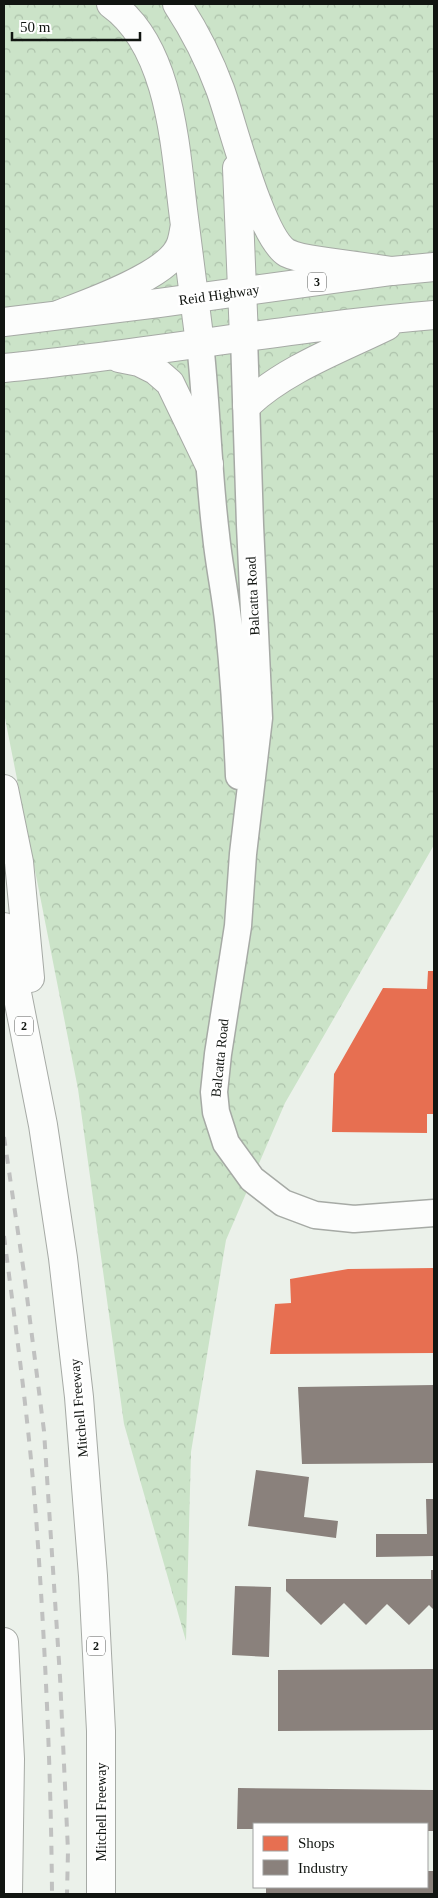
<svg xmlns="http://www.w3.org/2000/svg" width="438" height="1898" font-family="'Times New Roman',serif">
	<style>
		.forest { fill: url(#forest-crowns) }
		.shops { fill: #e76f51 }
		.industry { fill: #8a817c }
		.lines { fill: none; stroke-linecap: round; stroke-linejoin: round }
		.primary-casing { stroke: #a6aaa5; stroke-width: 29 }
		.trunk-casing { stroke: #a6aaa5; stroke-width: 30 }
		.motorway-casing { stroke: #a6aaa5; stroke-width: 30 }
		.primary { stroke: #fcfdfc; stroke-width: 26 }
		.trunk { stroke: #fcfdfc; stroke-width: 28 }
		.motorway { stroke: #fcfdfc; stroke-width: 28 }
		.rail { stroke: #c0c1c0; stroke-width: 4; stroke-dasharray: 9 9; stroke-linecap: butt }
		.labels { text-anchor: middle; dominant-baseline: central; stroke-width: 5; stroke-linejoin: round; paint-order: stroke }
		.shield { fill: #fff; stroke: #585b58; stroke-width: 1 }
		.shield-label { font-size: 12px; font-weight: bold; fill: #111511 }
		.street-label { font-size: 14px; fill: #111511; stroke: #fff }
	</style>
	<defs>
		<pattern id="forest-crowns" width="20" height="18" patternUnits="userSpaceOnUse" patternTransform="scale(1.25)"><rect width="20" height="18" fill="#cbe3c8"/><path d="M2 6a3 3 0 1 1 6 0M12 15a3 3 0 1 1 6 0" fill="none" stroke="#adc2ab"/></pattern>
	</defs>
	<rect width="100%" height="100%" fill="#ebf1ea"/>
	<path class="forest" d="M4,4H434V845L285,1103L226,1240L191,1452L186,1641L124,1424L78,1089L4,713Z"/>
	<path class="shops" d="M428,971H434V1114H427V1133L332,1132L334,1074L383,988L427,989Z
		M434,1268V1353L270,1354L275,1304L291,1303L290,1279L348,1269Z"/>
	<path class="industry" d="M434,1385V1463L302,1464L298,1387Z
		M256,1470L309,1477L304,1517L338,1521L336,1538L248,1526Z
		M426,1499H434V1556L376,1557V1534H427Z
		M431,1570H434V1610L429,1605L409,1625L387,1604L366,1625L344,1603L321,1625L286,1591V1579H431Z
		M235,1586L271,1587L269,1657L232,1655Z
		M434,1669V1730L278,1731V1670Z
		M238,1788L434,1790V1831H427V1824H254V1829H237Z
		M427,1871H434V1894H266V1887H427Z"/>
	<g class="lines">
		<g class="primary-casing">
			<path id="primary" d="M244,337L250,525L259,718L243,854L238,926L218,1054L214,1092L216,1112L226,1143L252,1179L283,1203L315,1215L354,1219L434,1213
				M200,343C207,407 208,471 216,535C219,566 226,597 229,629C234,678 237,727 239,776"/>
		</g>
		<g class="trunk-casing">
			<path id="trunk" d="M4,322L159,303L392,271L434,267
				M119,358L139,362L155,370L170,383L209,464
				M4,368C148,354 290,327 434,315
				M247,405C285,369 340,349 387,326"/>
		</g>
		<g class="motorway-casing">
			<path id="motorway" d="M111,4C170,46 175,145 183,210C189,255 194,299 200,343
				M177,4C194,30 209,59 220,89C232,121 260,237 287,253C299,259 315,260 328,262C349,265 370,268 392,271
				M237,168L244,337
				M60,314C89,303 162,277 178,250C183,242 183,234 185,225
				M4,789L19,862L30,978
				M4,927L43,1125L63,1258L79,1397L93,1576L101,1731V1894
				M4,1642L10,1759L8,1894"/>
		</g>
		<use href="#primary" class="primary"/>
		<use href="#trunk" class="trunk"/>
		<use href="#motorway" class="motorway"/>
		<path class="rail" d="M4,1137L24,1273L44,1431L60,1677L68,1851L67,1894
			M4,1236C16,1330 29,1423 36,1517C45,1643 51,1769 52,1894"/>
	</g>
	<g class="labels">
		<g class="shield">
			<rect x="308" y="272.5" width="18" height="19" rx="4"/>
			<rect x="15" y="1016.5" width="18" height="19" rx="4"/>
			<rect x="87" y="1636.5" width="18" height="19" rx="4"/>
		</g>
		<g class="shield-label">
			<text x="317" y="282">3</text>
			<text x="24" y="1026">2</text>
			<text x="96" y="1646">2</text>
		</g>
		<g class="street-label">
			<text transform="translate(219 295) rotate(-8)">Reid Highway</text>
			<text transform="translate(253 596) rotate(-93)">Balcatta Road</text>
			<text transform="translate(220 1058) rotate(-84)">Balcatta Road</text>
			<text transform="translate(79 1408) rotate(-95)">Mitchell Freeway</text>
			<text transform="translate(101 1812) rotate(-90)">Mitchell Freeway</text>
		</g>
	</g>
	<rect width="438" height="1898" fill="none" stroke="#111511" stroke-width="10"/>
	<rect x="253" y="1823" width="175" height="65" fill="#ffffff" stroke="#a0a1a0"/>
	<rect x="263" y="1836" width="25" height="15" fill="#e76f51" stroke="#a0a1a0"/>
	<text x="298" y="1848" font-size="15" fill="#111511">Shops</text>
	<rect x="263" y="1860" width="25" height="15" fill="#8a817c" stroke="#a0a1a0"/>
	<text x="298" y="1873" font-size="15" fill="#111511">Industry</text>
	<path d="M12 32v8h128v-8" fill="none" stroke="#111511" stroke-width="2.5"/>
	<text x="20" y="32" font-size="15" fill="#111511" stroke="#ffffff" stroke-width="4" paint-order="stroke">50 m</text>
</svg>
